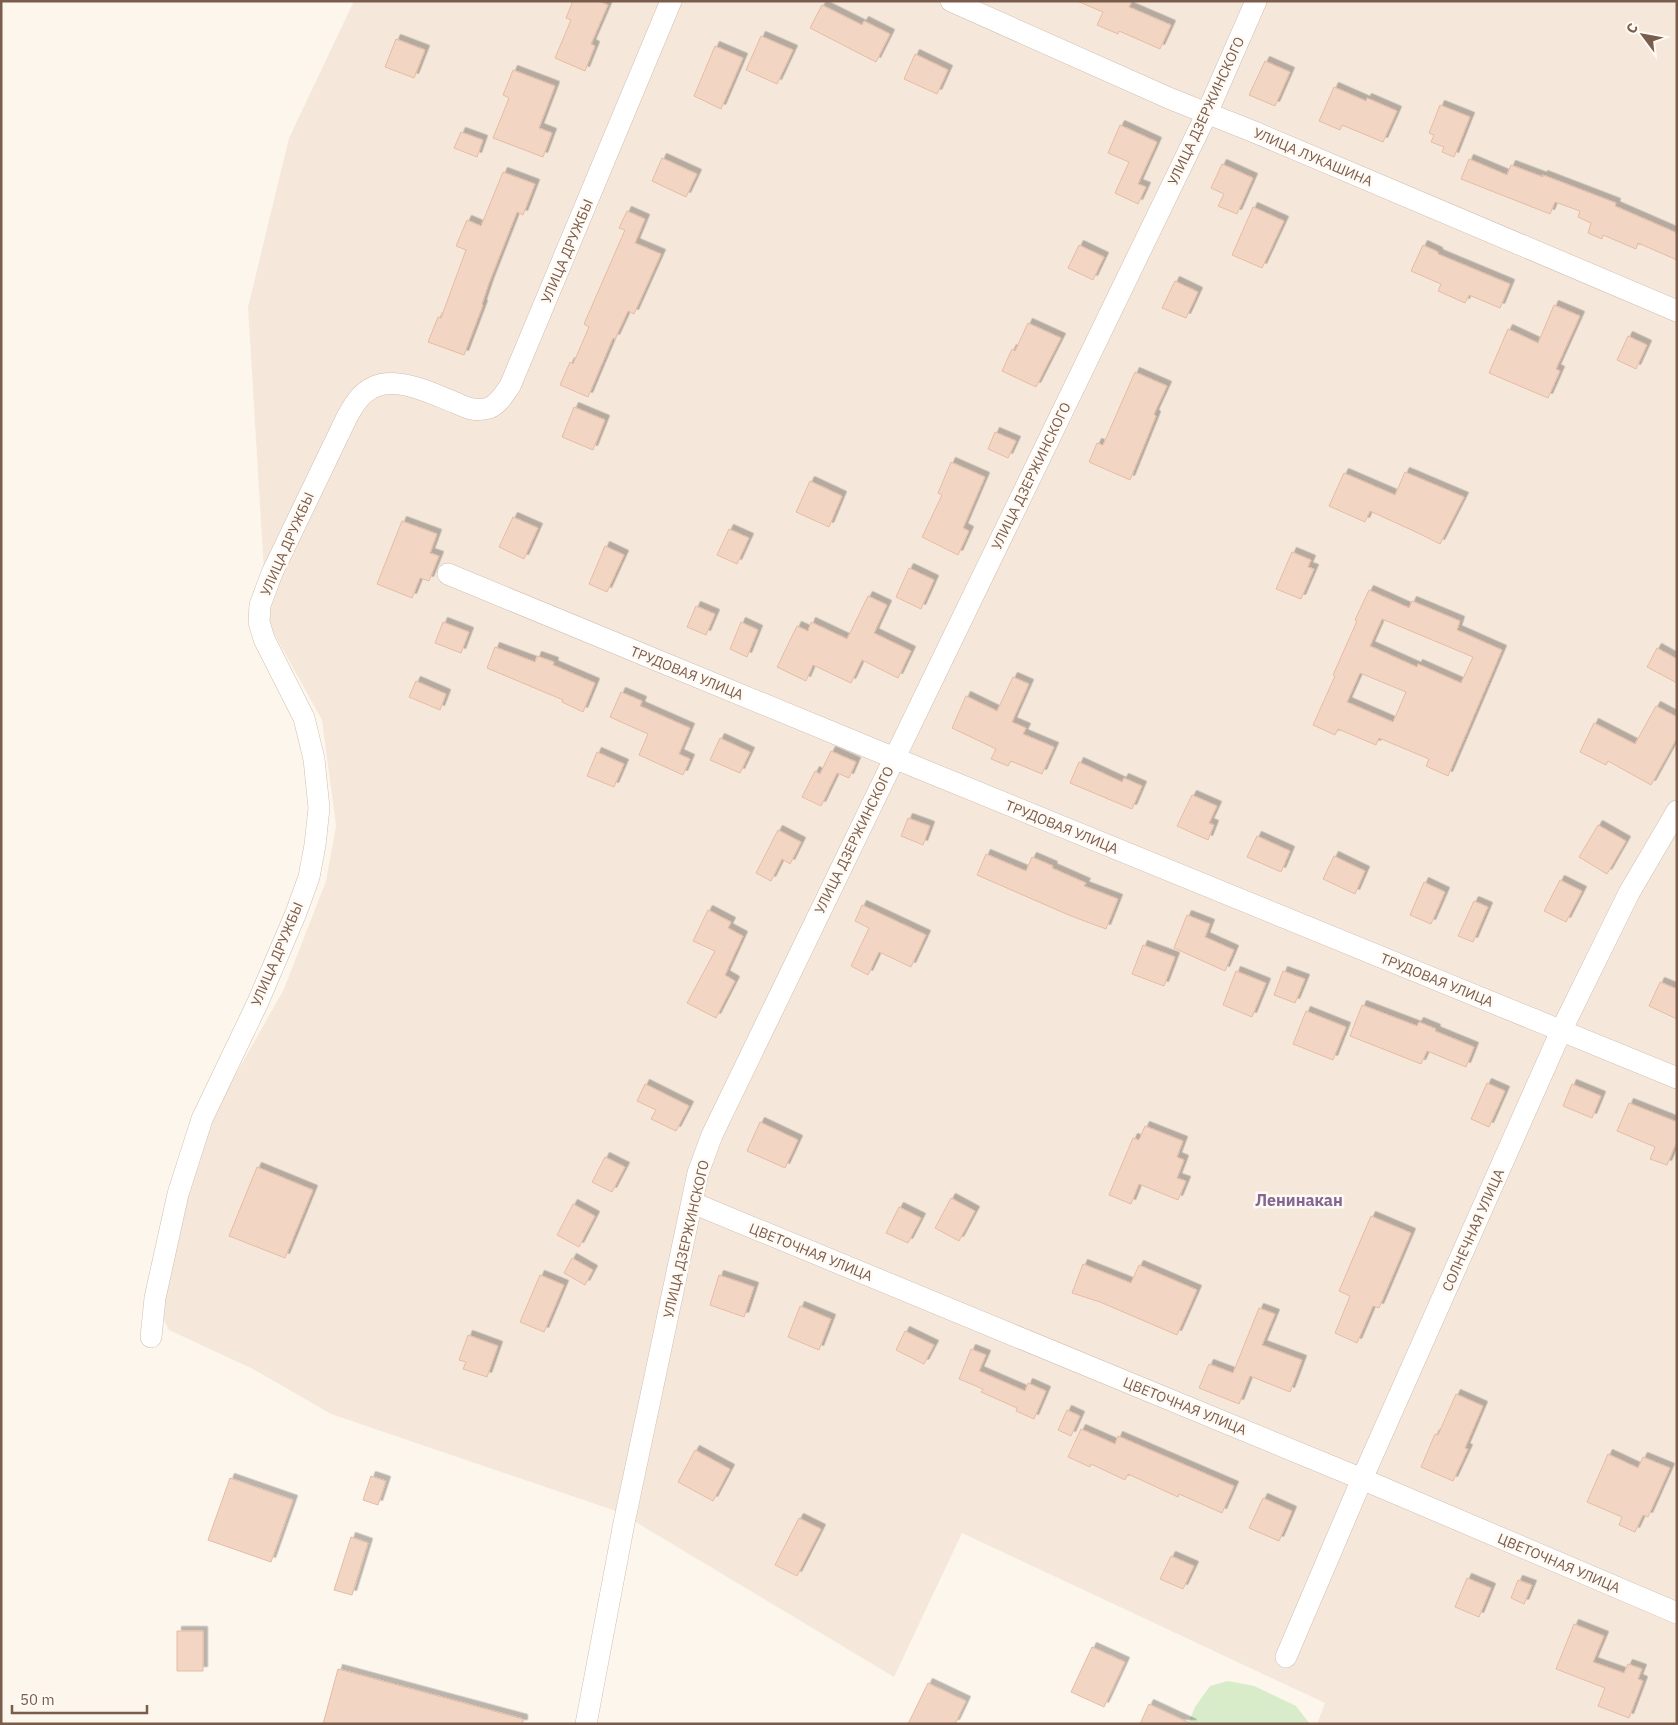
<svg xmlns="http://www.w3.org/2000/svg" width="1678" height="1725" font-family="'IBM Plex Sans',sans-serif">
	<style>
		.residential { fill: #f5e8da }
		.green { fill: #d8ecc9 }
		.building { fill: #f3d5c3; stroke: #e6bba3; fill-rule: evenodd; filter: url(#shadow) }
		.lines { fill: none; stroke-linecap: round; stroke-linejoin: round }
		.street-casing { stroke: #d1beb0; stroke-width: 22 }
		.street { stroke: #fff; stroke-width: 21 }
		.labels { text-anchor: middle; dominant-baseline: central; stroke-width: 5; stroke-linejoin: round; paint-order: stroke }
		.street-label { font-size: 14px; fill: #7a5c4d; stroke: #fffaf3 }
		.quarter-label { font-size: 16px; font-weight: bold; fill: #846695; stroke: #fffaf3 }
	</style>
	<defs>
		<filter id="shadow"><feDropShadow dx="4.5" dy="-4.5" stdDeviation="0" flood-color="#0004"/></filter>
	</defs>
	<rect width="100%" height="100%" fill="#fdf6ec"/>
	<path class="residential" d="M354,1H1677V1724H1317L1325,1703L962,1533L894,1677L619,1512L331,1414L253,1369L169,1330L163,1318L164,1296L184,1197L207,1125L284,989L326,881L336,826L322,720L267,621L248,307L289,138Z"/>
	<path class="green" d="M1228,1681L1254,1686L1296,1706L1310,1724H1188L1195,1707L1210,1686Z"/>
	<path class="building" d="M573,1H598L608,5L591,44L595,46L585,71L555,58L571,20L566,18Z
		M1077,1H1132L1129,7L1171,25L1160,49L1119,31L1118,34L1097,25L1103,12Z
		M822,5L862,25L864,21L890,34L876,62L810,28Z
		M761,36L793,50L777,84L746,70Z
		M396,39L425,50L414,78L385,67Z
		M715,46L743,58L721,109L694,96Z
		M915,54L948,70L937,94L904,79Z
		M1265,61L1290,72L1275,106L1249,95Z
		M513,70L555,86L539,128L552,133L543,157L493,138L509,98L503,95Z
		M1334,87L1366,101L1367,98L1397,111L1383,142L1342,125L1340,130L1319,121Z
		M1440,105L1470,117L1454,157L1442,152L1444,147L1431,142L1434,135L1429,133Z
		M1120,125L1157,142L1138,184L1146,187L1138,204L1115,193L1129,162L1108,153Z
		M461,132L483,140L477,157L454,148Z
		M662,158L697,174L686,197L652,181Z
		M1469,159L1507,175L1511,165L1543,177V175L1616,203L1615,206L1677,233V260L1638,243L1636,249L1603,235L1602,239L1588,233L1591,223L1578,217L1580,211L1555,202L1550,214L1461,179Z
		M1222,164L1253,178L1237,214L1218,206L1224,194L1211,188Z
		M503,172L535,184L523,215L517,212L489,283L482,304L483,305L464,355L428,342L438,317L441,318L466,250L456,246L467,220L481,226Z
		M1253,207L1284,221L1262,268L1232,255Z
		M627,211L645,219L635,243L661,254L634,314L628,311L615,339L613,338L588,397L560,385L570,362L573,364L589,327L584,324L625,230L619,228Z
		M1079,245L1104,257L1093,280L1068,268Z
		M1423,245L1438,252V254L1510,284L1500,308L1469,295L1465,303L1438,291L1441,284L1411,271Z
		M1175,281L1198,292L1186,318L1162,308Z
		M1554,305L1580,316L1556,369L1560,371L1548,398L1489,373L1508,329L1538,343Z
		M1028,323L1061,338L1036,387L1002,371L1012,349L1015,351Z
		M1628,336L1647,345L1636,369L1617,360Z
		M1135,372L1167,386L1154,414L1156,416L1130,480L1089,462L1097,443L1103,445Z
		M574,407L605,420L593,450L562,437Z
		M995,432L1016,441L1008,458L988,449Z
		M951,462L985,477L963,528L969,531L958,555L922,537L942,495L938,493Z
		M1405,472L1464,497L1440,544L1418,533L1370,511L1365,522L1329,506L1344,473L1395,495Z
		M810,481L842,496L829,527L796,512Z
		M513,517L538,528L524,559L499,547Z
		M402,521L437,534L430,553L439,556L429,581L420,578L412,598L377,584Z
		M729,529L749,538L737,564L717,555Z
		M605,546L624,555L607,592L589,584Z
		M1292,552L1311,560L1308,567L1314,569L1301,599L1276,589Z
		M909,568L934,580L921,609L896,597Z
		M1369,590L1409,608L1412,601L1460,621L1457,630L1502,650L1448,776L1426,766L1429,759L1379,738L1376,745L1338,729L1335,735L1313,725L1335,676L1333,675L1357,621L1355,620ZM1382,619L1473,657L1461,683L1418,664L1417,667L1370,646ZM1360,673L1406,692L1393,722L1347,702Z
		M868,596L887,605L874,633L911,651L898,678L862,660L851,683L813,665L806,681L777,667L797,626L808,631L811,622L847,639Z
		M696,606L715,614L706,635L687,627Z
		M443,622L469,632L461,653L435,643Z
		M741,622L758,630L747,657L730,649Z
		M495,647L535,662L537,656L554,662L553,665L595,683L583,712L562,702L563,700L487,668Z
		M1657,648L1677,659V683L1647,667Z
		M1013,677L1029,684L1012,722L1026,728L1023,734L1054,747L1042,774L1011,761L1008,766L991,759L996,749L952,728L966,696L997,711Z
		M416,681L446,694L440,710L409,697Z
		M621,692L642,701L640,706L690,728L679,754L690,759L683,775L639,755L648,734L610,717Z
		M1656,706L1677,717V738L1651,785L1608,761L1606,765L1580,752L1594,723L1635,744Z
		M720,738L750,752L740,773L710,760Z
		M831,751L856,762L849,778L837,773L821,806L802,797L815,771L820,774Z
		M597,752L624,764L614,787L587,776Z
		M1079,762L1122,782L1124,778L1142,786L1132,809L1070,783Z
		M1192,795L1217,806L1209,823L1214,825L1208,840L1177,826Z
		M908,818L930,826L923,845L901,836Z
		M1598,825L1626,841L1607,874L1579,857Z
		M778,830L801,842L790,864L782,859L771,881L756,873Z
		M1257,836L1290,851L1281,872L1247,857Z
		M986,854L1026,871L1032,857L1053,866L1052,868L1086,883L1084,886L1118,899L1106,929L1071,916L977,875Z
		M1334,856L1365,871L1355,894L1323,879Z
		M1560,880L1582,891L1566,922L1544,911Z
		M1424,882L1445,892L1431,924L1410,915Z
		M1474,901L1488,907L1473,942L1458,936Z
		M862,905L926,935L911,967L879,952L868,975L851,966L869,928L855,921Z
		M708,910L731,922L728,928L743,936L725,975L735,981L716,1018L687,1003L715,951L693,941Z
		M1187,915L1210,924L1205,937L1234,950L1225,971L1174,948Z
		M1143,945L1175,957L1164,986L1132,974Z
		M1236,971L1266,983L1252,1017L1223,1005Z
		M1283,971L1305,979L1295,1003L1274,995Z
		M1660,982L1677,989V1019L1649,1006Z
		M1362,1005L1417,1026L1419,1022L1436,1029L1435,1031L1474,1047L1466,1067L1427,1051L1421,1064L1350,1036Z
		M1306,1011L1346,1027L1333,1060L1293,1044Z
		M1487,1083L1505,1091L1489,1127L1471,1119Z
		M645,1084L689,1106L676,1131L651,1119L656,1110L637,1101Z
		M1572,1084L1601,1096L1592,1118L1563,1106Z
		M1629,1103L1677,1122V1141L1667,1165L1650,1159L1655,1147L1617,1131Z
		M760,1122L798,1140L785,1168L747,1151Z
		M1145,1126L1183,1141L1177,1157L1184,1160L1177,1178L1186,1181L1178,1200L1139,1184L1131,1204L1109,1195L1133,1138L1139,1140Z
		M605,1157L625,1167L612,1192L592,1182Z
		M257,1167L313,1190L285,1258L229,1236Z
		M951,1198L975,1211L959,1241L935,1228Z
		M573,1204L595,1216L579,1247L557,1235Z
		M899,1207L921,1218L908,1243L886,1233Z
		M1371,1216L1411,1233L1379,1308L1373,1306L1357,1343L1335,1333L1350,1296L1339,1291Z
		M572,1258L593,1270L585,1285L564,1273Z
		M1083,1264L1131,1283L1139,1265L1197,1290L1177,1335L1100,1302L1072,1293Z
		M540,1275L564,1285L544,1332L520,1322Z
		M719,1275L754,1287L744,1317L710,1305Z
		M800,1306L831,1319L819,1350L788,1337Z
		M1259,1308L1275,1314L1262,1345L1302,1360L1290,1392L1250,1376L1239,1404L1199,1388L1209,1364L1233,1373Z
		M905,1331L934,1345L924,1364L896,1350Z
		M468,1335L498,1346L487,1377L463,1369L466,1362L459,1360Z
		M971,1349L986,1355L979,1371L1025,1391L1028,1383L1046,1391L1034,1419L1016,1411L1017,1408L981,1392L983,1389L959,1379Z
		M1456,1394L1483,1406L1465,1448L1468,1449L1453,1481L1421,1467L1435,1434L1438,1435Z
		M1067,1410L1080,1416L1071,1436L1058,1430Z
		M1081,1429L1115,1444L1118,1436L1234,1486L1222,1513L1179,1494L1178,1497L1128,1474L1125,1480L1091,1464L1090,1467L1068,1457Z
		M695,1450L730,1469L713,1501L678,1482Z
		M1608,1454L1638,1468L1643,1457L1670,1468L1648,1517L1643,1515L1635,1532L1619,1525L1622,1517L1587,1502Z
		M371,1476L386,1481L378,1505L363,1500Z
		M230,1478L293,1500L271,1562L208,1540Z
		M1263,1498L1292,1511L1279,1541L1249,1528Z
		M799,1518L821,1529L797,1576L775,1565Z
		M351,1537L368,1543L352,1595L334,1590Z
		M1171,1556L1194,1566L1183,1589L1160,1579Z
		M1467,1578L1491,1588L1479,1617L1455,1607Z
		M1518,1580L1532,1585L1524,1604L1511,1598Z
		M1574,1624L1604,1636L1593,1662L1624,1673L1628,1664L1642,1669L1638,1679L1643,1681L1629,1718L1598,1706L1605,1688L1556,1669Z
		M177,1631H203V1671H177Z
		M1092,1647L1125,1662L1104,1707L1071,1692Z
		M338,1669L523,1719V1724H323Z
		M928,1683L966,1701L955,1724H908Z
		M1149,1704L1192,1724H1140Z"/>
	<g class="lines">
		<g class="street-casing">
			<path id="street" d="M951,1L1171,99L1252,131L1677,311
				M448,574L921,769L1677,1078
				M693,1203L1362,1479L1677,1613
				M151,1337L155,1298L178,1194L202,1119L258,1002L296,913L309,877L315,845L319,808L314,759L304,718L264,639L259,622L260,605L272,573L347,417C350,412 353,406 357,401C382,367 425,391 456,403C467,408 476,412 489,408C499,404 504,394 510,386L671,1
				M1286,1657L1362,1479L1561,1031L1629,893L1677,811
				M586,1724L624,1523L698,1173L712,1135L1207,113L1256,1"/>
		</g>
		<use href="#street" class="street"/>
	</g>
	<g class="labels">
		<g class="street-label">
			<text transform="translate(1206 111) rotate(-65)">УЛИЦА ДЗЕРЖИНСКОГО</text>
			<text transform="translate(1313 157) rotate(23)">УЛИЦА ЛУКАШИНА</text>
			<text transform="translate(567 251) rotate(-67)">УЛИЦА ДРУЖБЫ</text>
			<text transform="translate(1031 476) rotate(-64)">УЛИЦА ДЗЕРЖИНСКОГО</text>
			<text transform="translate(287 544) rotate(-66)">УЛИЦА ДРУЖБЫ</text>
			<text transform="translate(687 673) rotate(22)">ТРУДОВАЯ УЛИЦА</text>
			<text transform="translate(1062 827) rotate(22)">ТРУДОВАЯ УЛИЦА</text>
			<text transform="translate(854 840) rotate(-64)">УЛИЦА ДЗЕРЖИНСКОГО</text>
			<text transform="translate(277 954) rotate(-67)">УЛИЦА ДРУЖБЫ</text>
			<text transform="translate(1437 980) rotate(22)">ТРУДОВАЯ УЛИЦА</text>
			<text transform="translate(1473 1230) rotate(-66)">СОЛНЕЧНАЯ УЛИЦА</text>
			<text transform="translate(686 1239) rotate(-77)">УЛИЦА ДЗЕРЖИНСКОГО</text>
			<text transform="translate(811 1252) rotate(22)">ЦВЕТОЧНАЯ УЛИЦА</text>
			<text transform="translate(1185 1406) rotate(22)">ЦВЕТОЧНАЯ УЛИЦА</text>
			<text transform="translate(1559 1563) rotate(23)">ЦВЕТОЧНАЯ УЛИЦА</text>
		</g>
		<g class="quarter-label">
			<text x="1299" y="1200">Ленинакан</text>
		</g>
	</g>
	<rect width="1678" height="1725" fill="none" stroke="#7a5c4d" stroke-width="5"/>
	<g transform="translate(1643 35) rotate(302)" stroke="#fffaf3" stroke-width="4" paint-order="stroke">
	<path d="M0-4L9 19L0 12L-9 19Z" fill="#7a5c4d"/>
	<text y="-8" font-size="14" font-weight="bold" text-anchor="middle" fill="#7a5c4d">С</text>
	</g>
	<path d="M12 1705v8h135v-8" fill="none" stroke="#7a5c4d" stroke-width="2.5"/>
	<text x="20" y="1705" font-size="15" fill="#7a5c4d" stroke="#fffaf3" stroke-width="4" paint-order="stroke">50 m</text>
</svg>
